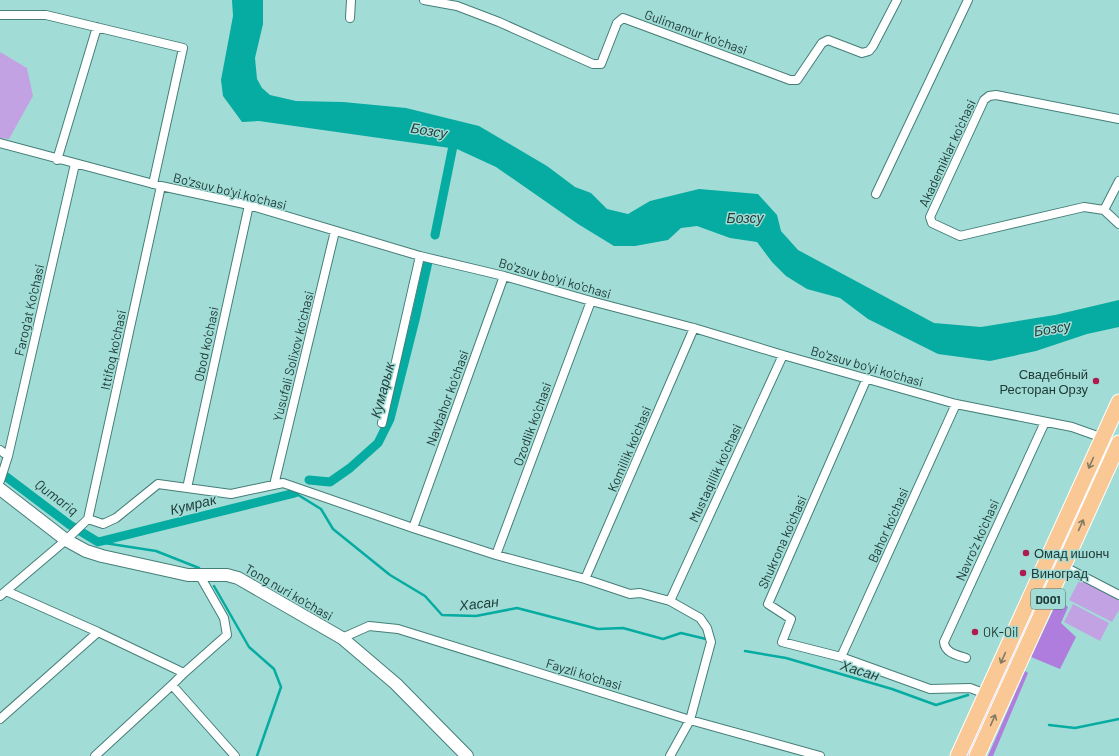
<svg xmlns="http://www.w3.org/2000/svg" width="1119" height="756" font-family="Barlow,sans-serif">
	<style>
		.green { fill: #c3a2e3 }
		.forest { fill: #af7ddd }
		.water { fill: #06aba1 }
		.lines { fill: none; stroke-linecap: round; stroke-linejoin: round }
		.stream { stroke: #06aba1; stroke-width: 2.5 }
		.canal { stroke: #06aba1; stroke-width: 9 }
		.street-casing { stroke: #457e78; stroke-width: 10 }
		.secondary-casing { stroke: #457e78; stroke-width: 14 }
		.highway-casing { stroke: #fff; stroke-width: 17 }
		.street { stroke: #fff; stroke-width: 8 }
		.secondary { stroke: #fff; stroke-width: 12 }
		.highway { stroke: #f9c895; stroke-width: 15 }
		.oneway { stroke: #827a61 }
		.poi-dot { fill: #ae1c4f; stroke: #a1ddd6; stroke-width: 1.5 }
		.labels { text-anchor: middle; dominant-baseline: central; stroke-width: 3; stroke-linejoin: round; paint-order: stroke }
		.shield { fill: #a1ddd6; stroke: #476b67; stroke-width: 1 }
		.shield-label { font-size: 12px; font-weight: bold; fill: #213a37 }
		.street-label { font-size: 13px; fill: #213a37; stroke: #a1ddd6 }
		.poi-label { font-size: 13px; fill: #213a37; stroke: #a1ddd6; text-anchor: start }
		.water-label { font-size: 14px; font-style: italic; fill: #213e3b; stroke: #a1ddd6 }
	</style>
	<rect width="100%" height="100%" fill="#a1ddd6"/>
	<path class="green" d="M0,52L27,68L33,96L9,139L0,138Z
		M1107,445L1112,448L1055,572L1050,569Z
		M1080,579L1119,600V610L1112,622L1069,600Z
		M1073,604L1109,623L1100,641L1064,622Z
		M1032,607L1037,609L971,756H965Z"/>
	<path class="forest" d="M1058,600L1068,607L1061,623L1076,637L1060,669L1031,657Z
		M1025,671L1028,673L993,756H988Z"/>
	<path class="water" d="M232,0H263V24L255,58L257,79L262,88L270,95L296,101L343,102L406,108L479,126L547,166L575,187L591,193L607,209L628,214L650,201L699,189L758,194L777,215L781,231L798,250L934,323L981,327L1055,315L1119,300V327L1087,334L1036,351L990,361L938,354L868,319L840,298L807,289L786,276L772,262L757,242L730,238L697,226L681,228L668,240L635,246H614L578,224L496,167L457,149L259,121L242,122L223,96L221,80L233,16Z"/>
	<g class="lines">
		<path class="stream" d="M295,493L321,509L333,529L390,575L425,596L442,615L476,616L517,608L598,629L623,628L663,639L681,633L706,639
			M98,542L156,551L199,568
			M214,586L249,647L274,669L281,687L257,756
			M745,651L786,658L892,689L936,705L968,695
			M1049,725L1075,728L1119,719"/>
		<path class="canal" d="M435,235L455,136
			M0,472L70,525L98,542L295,493
			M309,480L330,482L350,468L378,443L390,419L415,320L428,262"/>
		<g class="street-casing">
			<path id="street" d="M424,0L457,6L499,22L593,64H601L617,23L623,18L790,80H797L822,43L828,40L862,53L869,51L873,46L897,0
				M0,15H46L183,48L153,184
				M350,18L351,0
				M1119,119L996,95L989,96L984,100L930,217L932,223L960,236L1084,207L1104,210L1119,224
				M0,143L161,186L249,205L420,256L504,276L591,301L694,328L783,355L956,404L1072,427L1103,438
				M57,160L97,27
				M876,194L968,0
				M1104,210L1119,181
				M867,378L768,604L791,619L782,642L841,657L930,689L970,688L986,694
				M382,423L420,256
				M0,450L8,456
				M0,481L8,456L75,164
				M274,485L335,231
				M187,488L249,205
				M88,519L103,524L116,518L158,484L231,494L283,483L413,528L496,555L585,579L630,594L640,593L670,601L700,618L707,628L711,642L690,720L670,756
				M413,528L504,276
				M496,555L591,301
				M1063,566L1119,595
				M585,579L694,328
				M6,591L98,632L184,673
				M0,596L66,540L88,519L161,186
				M670,601L783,355
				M342,638L369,626L398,629L690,720L820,756
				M841,657L956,404
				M966,658C957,655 945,653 944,642L1045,422
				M172,685L235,756
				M0,719L98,632
				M95,756L172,685L184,673L227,635L224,618L200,576"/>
		</g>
		<g class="secondary-casing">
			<path id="secondary" d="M0,489L66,540L86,551L102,556L188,575H227L238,578L342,638L396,684L467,756"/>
		</g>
		<g class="highway-casing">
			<path id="highway" d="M958,756L1119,402
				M977,756L1119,443"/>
		</g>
		<use href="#street" class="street"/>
		<use href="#secondary" class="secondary"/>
		<use href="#highway" class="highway"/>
	</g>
	<defs><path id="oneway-shaft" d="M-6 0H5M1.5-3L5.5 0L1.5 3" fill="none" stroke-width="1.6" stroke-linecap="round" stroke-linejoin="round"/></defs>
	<g class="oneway">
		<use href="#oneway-shaft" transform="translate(1091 463) rotate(114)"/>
		<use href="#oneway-shaft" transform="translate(1081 525) rotate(-66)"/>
		<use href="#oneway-shaft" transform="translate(1003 658) rotate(114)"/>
		<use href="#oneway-shaft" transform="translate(993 720) rotate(-66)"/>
	</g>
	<g class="poi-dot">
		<circle cx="1096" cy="381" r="4"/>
		<circle cx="1026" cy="553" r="4"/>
		<circle cx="1023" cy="573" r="4"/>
		<circle cx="975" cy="632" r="4"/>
	</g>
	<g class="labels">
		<rect class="shield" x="1031" y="589" width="34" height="20" rx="3"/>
		<g class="shield-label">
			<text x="1048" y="599">D001</text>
		</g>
		<g class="street-label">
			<text transform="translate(696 32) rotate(20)">Gulimamur ko'chasi</text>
			<text transform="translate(947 153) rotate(-65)">Akademiklar ko'chasi</text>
			<text transform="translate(230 191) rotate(14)">Bo'zsuv bo'yi ko'chasi</text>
			<text transform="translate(555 278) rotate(16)">Bo'zsuv bo'yi ko'chasi</text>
			<text transform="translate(29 310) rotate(-77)">Farog'at Ko'chasi</text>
			<text transform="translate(206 344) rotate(-78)">Obod ko'chasi</text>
			<text transform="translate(113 350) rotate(-78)">Ittifoq ko'chasi</text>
			<text transform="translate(293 356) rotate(-76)">Yusufali Solixov ko'chasi</text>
			<text transform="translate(867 366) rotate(16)">Bo'zsuv bo'yi ko'chasi</text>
			<text transform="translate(447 398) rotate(-70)">Navbahor ko'chasi</text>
			<text transform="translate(532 424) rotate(-70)">Ozodlik ko'chasi</text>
			<text transform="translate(629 449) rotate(-67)">Komillik ko'chasi</text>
			<text transform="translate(715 473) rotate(-65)">Mustaqillik ko'chasi</text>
			<text transform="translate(888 525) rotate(-66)">Bahor ko'chasi</text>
			<text transform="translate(977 540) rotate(-66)">Navro'z ko'chasi</text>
			<text transform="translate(782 542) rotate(-66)">Shukrona ko'chasi</text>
			<text transform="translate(289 592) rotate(30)">Tong nuri ko'chasi</text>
			<text transform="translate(584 674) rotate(17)">Fayzli ko'chasi</text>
		</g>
		<g class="poi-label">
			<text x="1088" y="374" text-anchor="end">Свадебный<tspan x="1088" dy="15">Ресторан Орзу</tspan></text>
			<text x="1034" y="553">Омад ишонч</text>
			<text x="1031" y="573">Виноград</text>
			<text x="983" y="632">OK-Oil</text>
		</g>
		<g class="water-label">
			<text transform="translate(429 130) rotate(9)">Бозсу</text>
			<text x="745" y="217">Бозсу</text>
			<text transform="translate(1052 328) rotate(-10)">Бозсу</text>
			<text transform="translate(382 390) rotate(-75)">Кумарык</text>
			<text transform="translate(57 497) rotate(37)">Qumariq</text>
			<text transform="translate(193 504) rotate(-14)">Кумрак</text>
			<text transform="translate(479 603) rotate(-6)">Хасан</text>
			<text transform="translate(860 670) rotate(17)">Хасан</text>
		</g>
	</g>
</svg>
